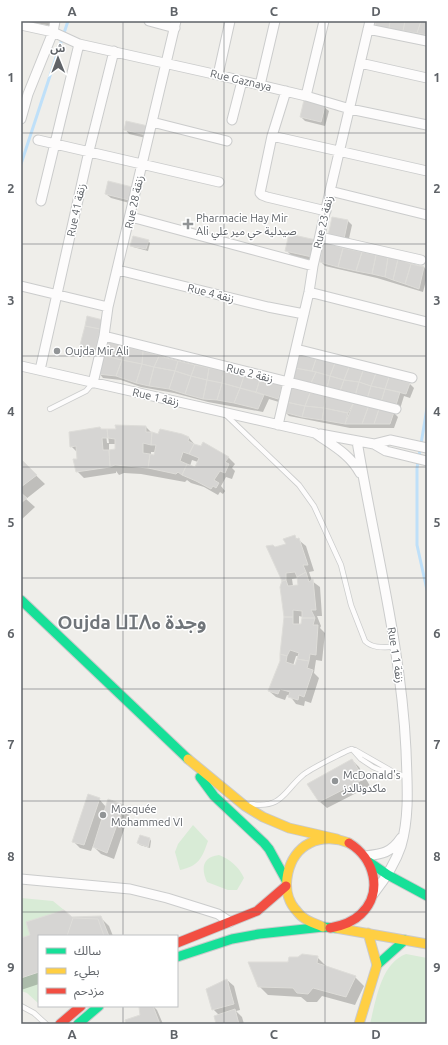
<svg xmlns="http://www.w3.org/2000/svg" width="448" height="1045" font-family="Ubuntu,'Noto Sans Arabic','Noto Sans Tifinagh',sans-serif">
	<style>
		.green { fill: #d8ebd6 }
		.shadow { fill: #0003; fill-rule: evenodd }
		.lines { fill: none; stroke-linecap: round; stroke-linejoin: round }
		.stream { stroke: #bfe0f9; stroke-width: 3 }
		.building { fill: #d6d5d3; stroke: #deddd9 }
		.lane-casing { stroke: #cbcccc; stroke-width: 6 }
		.street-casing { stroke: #cbcccc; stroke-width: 11 }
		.fast-casing { stroke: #cacacb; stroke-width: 11 }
		.slow-casing { stroke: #cacacb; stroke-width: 11 }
		.jam-casing { stroke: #cacacb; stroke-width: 11 }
		.lane { stroke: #fdfcfc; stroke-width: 4.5 }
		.street { stroke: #fdfcfc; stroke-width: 9 }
		.fast { stroke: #16e098; stroke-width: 9 }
		.slow { stroke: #ffcf43; stroke-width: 9 }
		.jam { stroke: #f24e42; stroke-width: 9 }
		.grid { fill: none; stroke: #5f6368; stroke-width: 1; stroke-opacity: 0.55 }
		.poi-dot { fill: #919496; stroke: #fff; stroke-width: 1.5 }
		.labels { text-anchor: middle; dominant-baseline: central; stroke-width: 3; stroke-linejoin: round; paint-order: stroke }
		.street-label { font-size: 11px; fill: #5f6368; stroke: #fff }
		.poi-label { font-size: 11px; fill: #5f6368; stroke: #fff; text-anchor: start }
		.town-label { font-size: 19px; font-weight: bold; fill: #70757a; stroke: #fff }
		.neatline { fill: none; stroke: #5f6368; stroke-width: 1.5 }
		.grid-label { font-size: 13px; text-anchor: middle; font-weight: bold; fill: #5f6368 }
	</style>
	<rect width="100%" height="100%" fill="#efeeea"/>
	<path class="green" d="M193,825L208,841C202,858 199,866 180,870L175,852L178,844Z
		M219,855C230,859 239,867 244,878L237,890H228L207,882C201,869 202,857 219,855Z
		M21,898L53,901L64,910L30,935L21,938Z
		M406,954L427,958V1024H370C376,1000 381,963 406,954Z
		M39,972V1004L27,993L21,991V978Z"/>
	<path class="shadow" d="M23,21H60L59,27Z
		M377,21H427V38L380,30Z
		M324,107L329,111L325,126L305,121L301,117Z
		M148,127L150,139L129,134L125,129Z
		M135,192L133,204L111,198L106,194Z
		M348,221L352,225L348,243L333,240Z
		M148,241L150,243L148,251L133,247L131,245Z
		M315,241L323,249L398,260L424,267L427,271V277L423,292L377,278L325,266L321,262L323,253L321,252L318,263L293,257L286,250Z
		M102,321L105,342L126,348L282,385L287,389L282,403L269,399L263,412L208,402L174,393L141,387L121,380L103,378L99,373L103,355L88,351L82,345Z
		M300,356L376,374L410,384L414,388L410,398L404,396L400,409L292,380Z
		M292,389L394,413L398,417L394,428H350L289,416L285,412Z
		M146,427L153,434L189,438L196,446L202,447L204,443L229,458L235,464L232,468L235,471L232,479L226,477L221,486L225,491L223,494L220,492L218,495L204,487L191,483L187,480L185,482L141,474L124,473L119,475L116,471V473L84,478L77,471V452L71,446L100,428L102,430ZM106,434L108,436L109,443H107ZM109,444H115L116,450L109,451ZM151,452H155L154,456L151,455ZM192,460L198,462L196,468L190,466Z
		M21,461L45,484L26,499L35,507L21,520Z
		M295,537L306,546L314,571L309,572L312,581L320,587L322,616H317L321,626L320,628L325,633L322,661L316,660L314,673L319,678L311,703L305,701L304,706L296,704L290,696L287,695L285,700L276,697L269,691L281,661L285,617L283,581L275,548L287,544ZM298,578L299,585L293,586L292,579ZM299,616L303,617L302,625H299ZM296,656H299L294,669H292Z
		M352,760L359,767L370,786L327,808L320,802L308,784Z
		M99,799L106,807L124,806L130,812L114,859L101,854L93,846L91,851L80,848L73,841Z
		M150,839L151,841L150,848L140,845L138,843Z
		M100,917L109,926L113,936H39V984L21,990V939L72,918Z
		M317,957L326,966L355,977L364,986L355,1005L322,996L317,1002H307L301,997L268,995L259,986L289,963Z
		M227,980L234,986L240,1010L236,1011L242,1017L244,1024H217L219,1015L213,1009Z
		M145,1006H153L157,1010L163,1024H127L141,1016Z"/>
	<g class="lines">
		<path class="stream" d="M21,164L68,21
			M427,408L417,468V545L427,590"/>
	</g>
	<path class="building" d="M376,21H390L389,29L375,26Z
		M390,21H405L403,31L389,29Z
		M405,21H421L417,33L403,31Z
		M421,21L427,22V35L417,33Z
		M304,100L325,106L321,122L300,117Z
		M126,121L148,126L146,135L124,130Z
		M108,181L132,187L129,200L105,194Z
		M332,217L348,220L344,239L328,236Z
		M289,234L316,240L312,257L285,251Z
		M133,236L149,240L146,249L130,246Z
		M323,242L343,248L338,267L320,262Z
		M343,248L362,252L356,271L338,267Z
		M362,252L376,255L372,274L356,271Z
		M376,255L388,257L385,277L372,274Z
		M388,257L398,259L393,280L385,277Z
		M398,259L411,264L405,284L393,280Z
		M411,264L424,267L419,289L405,284Z
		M87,316L103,320L100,329L85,326Z
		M85,326L100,329L96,348L80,345Z
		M106,341L126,347L122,360L102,355Z
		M126,347L143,351L142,364L122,360Z
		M143,351L159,356L154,367L142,364Z
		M102,355L122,360L116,376L97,374Z
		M299,355L316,359L312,371L295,368Z
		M159,356L178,361L175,371L154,367Z
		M316,359L335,363L330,376L312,371Z
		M122,360L142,364L136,383L116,376Z
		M178,361L195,365L191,376L175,371Z
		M335,363L349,367L344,380L330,376Z
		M142,364L154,367L149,386L136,383Z
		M195,365L209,368L207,380L191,376Z
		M154,367L175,371L169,389L149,386Z
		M349,367L363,371L359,382L344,380Z
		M209,368L224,371L222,383L207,380Z
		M295,368L316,372L311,383L291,380Z
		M175,371L191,376L185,394L169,389Z
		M224,371L244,376L240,388L222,383Z
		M363,371L376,373L371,386L359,382Z
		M316,372L330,376L327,388L311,383Z
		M376,373L389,377L385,389L371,386Z
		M191,376L207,380L203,399L185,394Z
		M244,376L260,379L256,392L240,388Z
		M330,376L344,380L340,391L327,388Z
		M389,377L410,383L406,394L385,389Z
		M260,379L283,384L278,399L256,392Z
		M207,380L222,383L217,400L203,399Z
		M344,380L359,382L355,396L340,391Z
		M359,382L371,386L367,399L355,396Z
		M222,383L240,388L234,403L217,400Z
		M371,386L385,389L381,402L367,399Z
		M240,388L264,395L258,409L234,403Z
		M291,388L310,393L305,406L286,402Z
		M385,389L400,392L396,405L381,402Z
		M310,393L326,395L324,408L305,406Z
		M326,395L354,402L348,413L324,408Z
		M286,402L305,406L302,417L283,412Z
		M354,402L369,405L362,424H345Z
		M369,405L379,409L374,424H362Z
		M305,406L324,408L322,420L302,417Z
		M324,408L348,413L345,424L322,420Z
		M379,409L394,412L390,424H374Z
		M115,425L146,426V432H152L151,445L143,443V453L150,454L148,468L115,465L110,467L109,450L115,449V439L108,438L107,429H116Z
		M100,427L101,429H107L108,438H102L103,450H109L110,467L76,472L73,459H77L76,446L70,447L69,432Z
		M160,429L182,434L189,437L188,441L194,444L189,454L183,452L180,461L187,464L182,475L178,472L176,474L148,468L150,454L154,455L156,445H151L152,432L158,434Z
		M203,442L229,457L225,462L229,464L225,473L220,471L214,480L219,483L216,488L213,486L211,489L196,481L182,475L187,464L195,467L199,458L189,454L194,444L201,446Z
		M21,459L37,475L21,487Z
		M21,493L27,498L21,503Z
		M295,535L296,539L299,538L308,565H303L306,572L297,577L295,572L286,573V580L282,581L266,546L273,545L275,547L286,544L283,539Z
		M306,572L309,582L313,579L316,610H311L315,618H302V611L293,610V617H284L280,587L282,581L286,580L288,586L298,585L297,577Z
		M284,617H293V624H301L302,618H315L313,625H318L316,655L310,654L309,661L297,659L299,653L290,650L287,656L280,654Z
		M280,654L287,656L286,662L295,665L297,659L309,661L307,668L313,670L304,697L299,695L298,700L288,697L290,692L280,689L278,694L268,691L280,661Z
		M352,759L364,779L319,802L307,784Z
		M88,794L100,798L84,845L72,842Z
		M108,799L124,805L107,853L93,847Z
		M140,835L150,838L148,847L137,843Z
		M64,910L72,917L101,916L109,936H39V972L21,978V938L30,935L26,922Z
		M73,918L98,919L104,936H67Z
		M302,954L318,956L317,963L356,976L346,997L313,988L308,994L297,993L293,988L258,987L248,962H288L289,957H298Z
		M227,979L234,1004L212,1010L206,989Z
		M142,1006H153L160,1024H126L125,1020L140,1015L139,1007Z
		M235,1009L239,1024H216L214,1016Z"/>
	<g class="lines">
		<g class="lane-casing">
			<path id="lane" d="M50,409L86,391L93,383
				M226,415L299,485L314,506L341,565L351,605L365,641C373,649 385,647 395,647
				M355,750L390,770
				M251,804C282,809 284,791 303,775C309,770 345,751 352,749L361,759L373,767L380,770L393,772L407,777
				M21,1006L34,1013L46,1024"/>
		</g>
		<g class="street-casing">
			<path id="street" d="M149,21L175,28
				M21,25L53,32L79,44L218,75L306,96L350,109L427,125
				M368,29L427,41
				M360,63L427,78
				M218,75L230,21
				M260,85L275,21
				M286,91L272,136L260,193L262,195L267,197L326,211
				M306,96L324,21
				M21,119L28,94L53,32L55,21
				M232,120L242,81
				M152,122L227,141
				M272,136L427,171
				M38,140L219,182
				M330,191L427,215
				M41,201L79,44
				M131,217L313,266
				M320,237L421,260
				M118,270L268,307L304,314
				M21,286L108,307
				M309,292L427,322
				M104,336L396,409
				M296,349L412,378
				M21,366L315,433C332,445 350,454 360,473
				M40,370L89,151L114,51
				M93,383L104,336L108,307L176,21
				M278,425L309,292L313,266L330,191L370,21
				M320,434L374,444L386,451L427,461
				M357,441C374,544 401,645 406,750C407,782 410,815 401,846C395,864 385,879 374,893
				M374,444L390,440L427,448
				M365,856C382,854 391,853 401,838
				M21,879L130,889L167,898L218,914L230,922"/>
		</g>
		<g class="fast-casing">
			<path id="fast" d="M21,600L188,759
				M200,777L214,796L264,843L269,849L286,880
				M369,862L388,875L427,896
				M177,957L232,939L259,934L323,927L336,928
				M377,965L405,940
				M78,1024L99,1006"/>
		</g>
		<g class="slow-casing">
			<path id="slow" d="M188,759L245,806L263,817L289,828L337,839
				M323,927C317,924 309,922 304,918C300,916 298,912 295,909C279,890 287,854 310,843C322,837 337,838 349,843
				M336,928L427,944
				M359,1024L377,965L368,933"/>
		</g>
		<g class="jam-casing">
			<path id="jam" d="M330,928C341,926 352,923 361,914C384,892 374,858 349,843
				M177,943L257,911L286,886
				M60,1024L81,1006"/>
		</g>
		<use href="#lane" class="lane"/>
		<use href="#street" class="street"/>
		<use href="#fast" class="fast"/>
		<use href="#slow" class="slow"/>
		<use href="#jam" class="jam"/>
	</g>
	<path class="grid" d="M123,21V936M224,21V1024M325,21V1024M21,133H427M21,244H427M21,356H427M21,467H427M21,578H427M21,689H427M21,801H427M21,912H427M123,1006V1024"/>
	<g class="poi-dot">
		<path d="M186 218h4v4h4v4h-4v4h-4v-4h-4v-4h4z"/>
		<circle cx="57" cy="351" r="4"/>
		<circle cx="335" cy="781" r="4"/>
		<circle cx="103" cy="815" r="4"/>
	</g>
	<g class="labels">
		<g class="street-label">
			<text transform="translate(241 80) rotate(13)">Rue Gaznaya</text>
			<text transform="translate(134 202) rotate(-78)">Rue 28 زنقة</text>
			<text transform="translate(76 210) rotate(-78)">Rue 41 زنقة</text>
			<text transform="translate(323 222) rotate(-77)">Rue 23 زنقة</text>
			<text transform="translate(211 293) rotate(14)">Rue 4 زنقة</text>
			<text transform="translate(250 373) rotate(14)">Rue 2 زنقة</text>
			<text transform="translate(156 397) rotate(13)">Rue زنقة 1</text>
			<text transform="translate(396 655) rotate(81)">Rue 1 زنقة 1</text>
		</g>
		<g class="poi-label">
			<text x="196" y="218">Pharmacie Hay Mir<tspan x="196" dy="13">Ali صيدلية حي مير علي</tspan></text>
			<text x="65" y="351">Oujda Mir Ali</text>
			<text x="343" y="775">McDonald's<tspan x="343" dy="13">ماكدونالدز</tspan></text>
			<text x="111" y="809">Mosquée<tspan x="111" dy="13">Mohammed VI</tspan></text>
		</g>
		<g class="town-label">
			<text x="132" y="622">Oujda ⵡⵊⴷⴰ وجدة</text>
		</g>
	</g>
	<rect width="448" height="1045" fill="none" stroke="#ffffff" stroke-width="44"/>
	<rect x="38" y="935" width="140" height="72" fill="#ffffff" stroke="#bfc1c3"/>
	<rect x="46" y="948" width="20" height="6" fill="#16e098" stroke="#bfc1c3"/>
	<text x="74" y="955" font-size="12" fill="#5f6368">سالك</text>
	<rect x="46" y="968" width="20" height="6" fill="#ffcf43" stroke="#bfc1c3"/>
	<text x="74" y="975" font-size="12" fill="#5f6368">بطيء</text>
	<rect x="46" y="988" width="20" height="6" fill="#f24e42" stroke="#bfc1c3"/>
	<text x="74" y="995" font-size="12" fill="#5f6368">مزدحم</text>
	<g transform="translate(58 58) rotate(359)" stroke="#ffffff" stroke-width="3" paint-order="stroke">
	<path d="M0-3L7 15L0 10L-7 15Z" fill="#5f6368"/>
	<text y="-6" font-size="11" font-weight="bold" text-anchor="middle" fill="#5f6368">ش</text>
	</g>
	<rect x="22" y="22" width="404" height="1001" class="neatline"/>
	<g class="grid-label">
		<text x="72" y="16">A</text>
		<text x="174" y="16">B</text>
		<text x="274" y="16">C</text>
		<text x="376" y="16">D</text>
		<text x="11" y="82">1</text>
		<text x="437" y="82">1</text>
		<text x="11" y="193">2</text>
		<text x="437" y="193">2</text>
		<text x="11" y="305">3</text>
		<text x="437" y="305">3</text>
		<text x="11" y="416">4</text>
		<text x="437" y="416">4</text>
		<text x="11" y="527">5</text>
		<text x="437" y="527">5</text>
		<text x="11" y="638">6</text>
		<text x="437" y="638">6</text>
		<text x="11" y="749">7</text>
		<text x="437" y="749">7</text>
		<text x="11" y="861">8</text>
		<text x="437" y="861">8</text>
		<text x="11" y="972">9</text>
		<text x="437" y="972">9</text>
		<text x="72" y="1039">A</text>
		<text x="174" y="1039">B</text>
		<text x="274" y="1039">C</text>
		<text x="376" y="1039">D</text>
	</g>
</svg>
